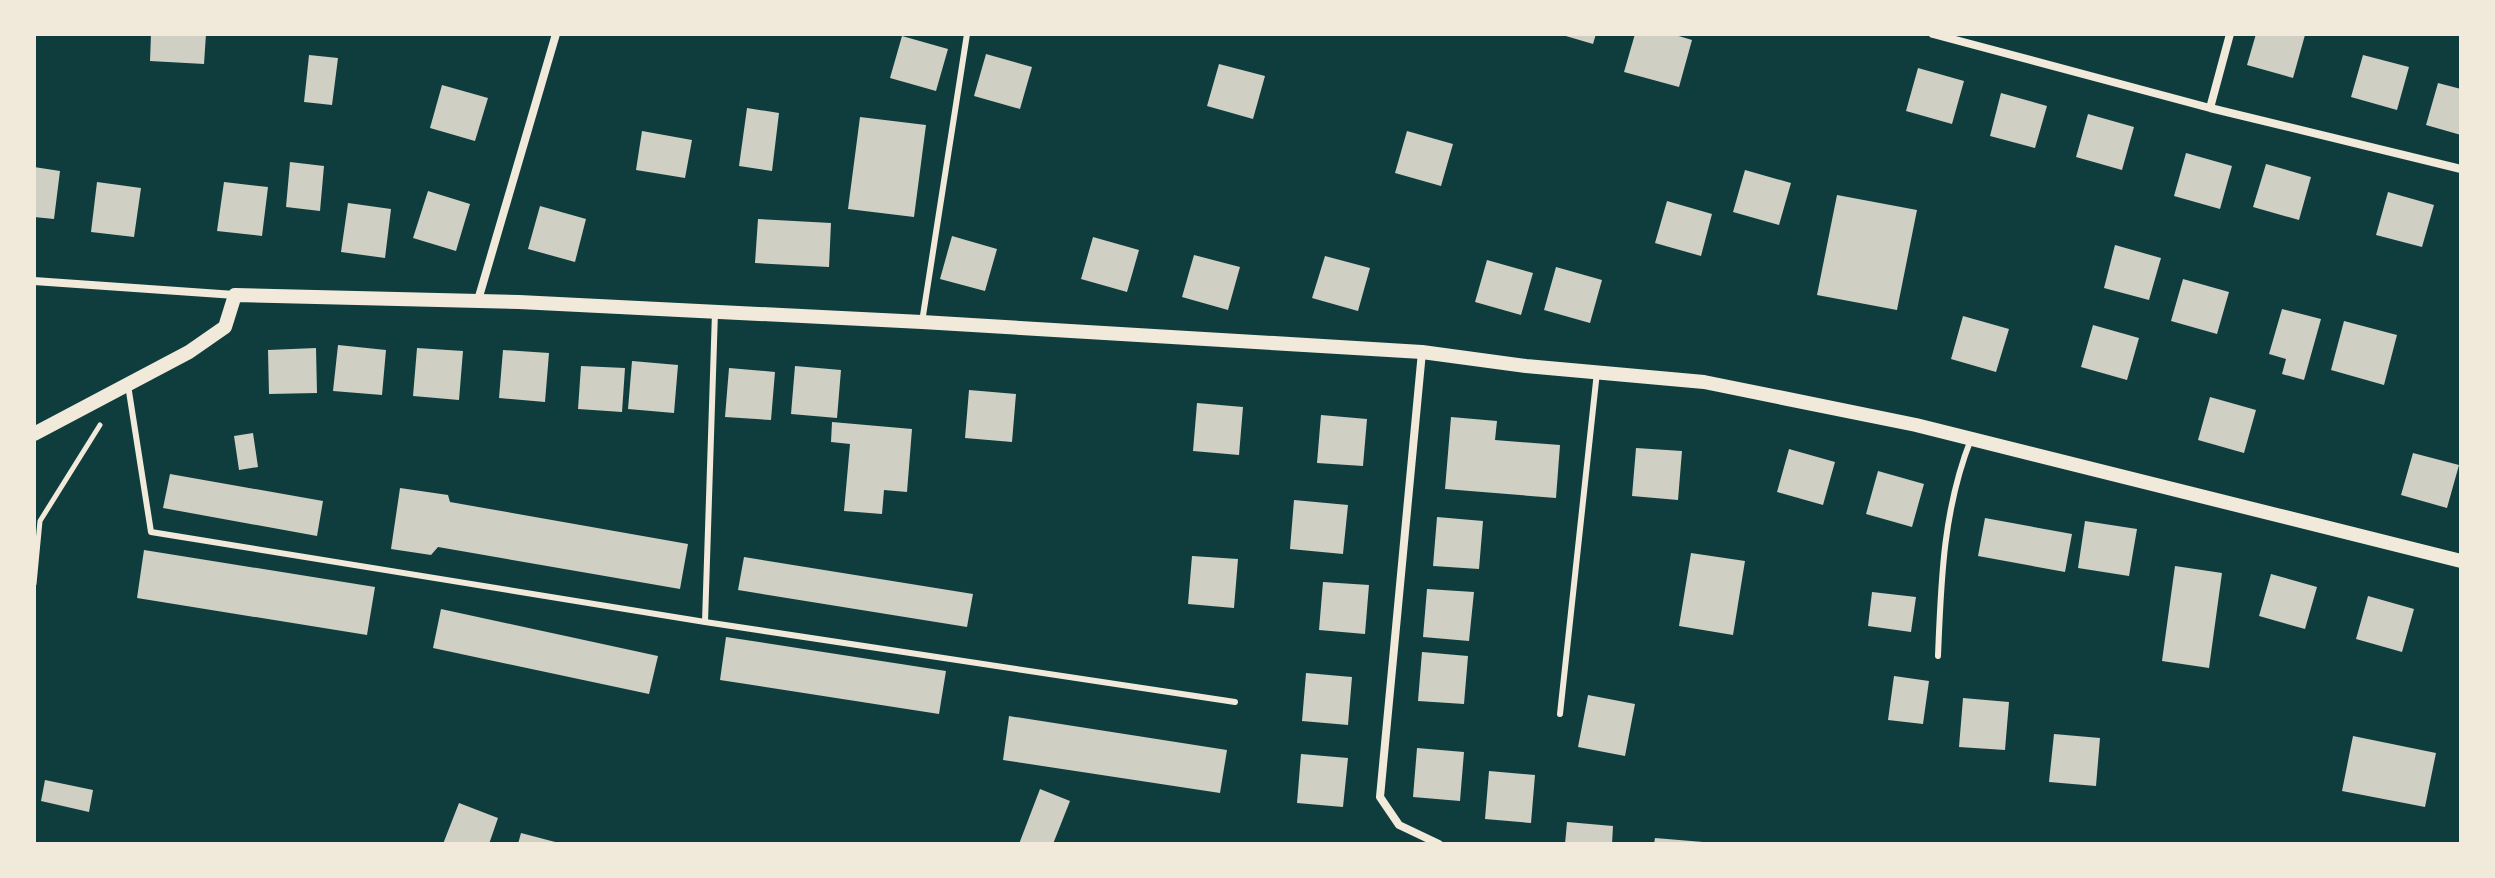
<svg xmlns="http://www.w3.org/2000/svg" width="2495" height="878" font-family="'Roboto Condensed',sans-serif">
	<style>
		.building { fill: #cfcfc3 }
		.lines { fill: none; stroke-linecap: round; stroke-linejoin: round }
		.path { stroke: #f1e9da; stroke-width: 5 }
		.service { stroke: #f1e9da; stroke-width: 6 }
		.minor { stroke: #f1e9da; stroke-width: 8 }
		.tertiary { stroke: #f1e9da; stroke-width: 14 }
	</style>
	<rect width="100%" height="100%" fill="#0f3d3e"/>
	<path class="building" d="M151,34H206L204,64L150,61Z
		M1559,34H1596L1593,44Z
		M1635,34H1672L1692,40L1679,87L1624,72Z
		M2256,34L2305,35L2293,78L2247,65Z
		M902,36L948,49L936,91L890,78Z
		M986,54L1032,67L1020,109L974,96Z
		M309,55L338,58L332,105L304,102Z
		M2363,55L2409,67L2397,110L2351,97Z
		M1219,64L1265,76L1253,119L1207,106Z
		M1918,68L1964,81L1952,124L1906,111Z
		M2438,83L2461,89V135L2426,125Z
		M442,85L488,98L475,141L430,128Z
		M2001,93L2047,106L2035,148L1990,136Z
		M747,108L779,113L772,171L739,166Z
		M2088,114L2134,127L2122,170L2076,157Z
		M860,117L926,125L914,217L848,209Z
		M642,131L692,140L685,178L636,170Z
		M1407,131L1453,144L1441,186L1395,173Z
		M2186,153L2232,166L2220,209L2174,196Z
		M290,162L324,166L320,211L286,207Z
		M2266,164L2311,177L2299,220L2253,207Z
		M34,167L60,171L54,219L34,217Z
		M1745,170L1791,183L1779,225L1733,212Z
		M97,182L141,188L134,237L91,232Z
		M224,182L268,187L262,236L217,231Z
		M428,191L470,204L456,251L413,238Z
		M2388,192L2434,205L2422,247L2376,235Z
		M1837,195L1917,210L1897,310L1817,295Z
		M1667,201L1712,214L1701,256L1655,243Z
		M348,203L391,209L385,258L341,252Z
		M540,206L586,219L575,262L528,249Z
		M758,219L831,223L829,267L755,263Z
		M952,236L997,249L985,291L940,279Z
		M1093,237L1139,250L1127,292L1081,279Z
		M2115,245L2161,258L2149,300L2104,288Z
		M1194,255L1240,267L1228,310L1182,297Z
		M1325,256L1370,268L1358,311L1312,298Z
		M1487,260L1533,273L1521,315L1475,302Z
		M1556,267L1602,280L1590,323L1544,310Z
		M2183,279L2229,292L2217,334L2171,321Z
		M2282,309L2321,319L2304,380L2282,374L2286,359L2269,354Z
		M1963,316L2009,329L1996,372L1951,359Z
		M2344,321L2397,335L2384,385L2331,370Z
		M2093,325L2139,338L2127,380L2081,367Z
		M338,345L386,350L382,395L333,391Z
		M316,348L317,393L269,394L268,350Z
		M417,348L463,351L459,400L413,396Z
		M503,350L549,353L545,402L499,398Z
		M632,361L678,365L674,413L628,409Z
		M581,366L625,368L622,412L578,409Z
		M795,366L841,370L837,418L791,414Z
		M729,368L775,372L771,420L725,417Z
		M969,390L1016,394L1012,442L965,438Z
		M2210,397L2256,410L2244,453L2198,440Z
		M1197,403L1243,407L1239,455L1193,451Z
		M1321,415L1367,419L1363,466L1317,463Z
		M1451,417L1497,421L1495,440L1560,445L1556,498L1445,489Z
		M832,422L912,429L907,492L884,490L882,514L844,511L850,444L831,442Z
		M253,433L258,467L239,470L234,436Z
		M1636,448L1682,451L1678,500L1632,496Z
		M1789,449L1835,462L1823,505L1777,492Z
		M2413,453L2459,465L2447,508L2401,495Z
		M1878,471L1924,484L1912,527L1866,514Z
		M170,474L323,501L317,536L163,508Z
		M400,488L448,495L450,502L688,544L680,589L438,547L431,555L391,549Z
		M1294,500L1348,505L1343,554L1290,549Z
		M1437,517L1483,521L1479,569L1433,566Z
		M1985,518L2072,534L2065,572L1978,556Z
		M2085,521L2137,529L2129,576L2078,568Z
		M144,550L375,587L367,635L137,598Z
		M1691,553L1745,561L1733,635L1679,626Z
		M1192,556L1238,559L1234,608L1188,604Z
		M744,557L973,594L967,627L738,590Z
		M2175,566L2222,573L2209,668L2162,661Z
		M2271,574L2317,587L2305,629L2259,616Z
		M1323,582L1369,585L1365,634L1319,630Z
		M1427,589L1474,592L1469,641L1423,637Z
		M1872,592L1916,597L1911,632L1868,626Z
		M2368,596L2414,609L2402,652L2356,639Z
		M441,609L658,656L649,694L433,648Z
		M726,637L946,671L939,714L720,680Z
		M1422,652L1468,656L1464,704L1418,701Z
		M1306,673L1352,677L1348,725L1302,721Z
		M1894,676L1929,681L1923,724L1888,720Z
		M1588,695L1635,704L1625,756L1578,747Z
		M1963,698L2009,702L2005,750L1959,747Z
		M1009,716L1227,750L1220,793L1003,760Z
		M2054,734L2100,738L2096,786L2049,782Z
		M2353,736L2436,753L2425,807L2342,791Z
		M1417,748L1464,752L1460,801L1413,797Z
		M1301,754L1348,758L1343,807L1297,803Z
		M1489,771L1535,775L1531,823L1485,819Z
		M45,780L93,790L89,812L41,801Z
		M1040,789L1070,801L1053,844H1019Z
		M459,803L498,818L489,844H443Z
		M1567,822L1613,826L1612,844H1565Z
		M521,833L559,843V844H518Z
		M1655,838L1703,842V844H1654Z"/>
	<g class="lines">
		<path class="path" d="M34,584L40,521L100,425"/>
		<path class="service" d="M715,312L705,622L1235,702
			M922,322L967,34
			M128,385L151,532L705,622
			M1938,656C1941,581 1943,510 1971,439
			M1560,714L1597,372"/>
		<path class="minor" d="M1933,34L2210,108L2461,169
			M2210,108L2230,34
			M34,281L235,295
			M478,300L556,34
			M1422,352L1380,797L1399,825L1439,844"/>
		<path class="tertiary" d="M34,434L189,352L225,327L235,295L519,302L922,322L1422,352L1526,366L1704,382L1916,425L2461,561"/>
	</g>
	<rect width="2495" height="878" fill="none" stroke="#f1e9da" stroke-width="72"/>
</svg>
